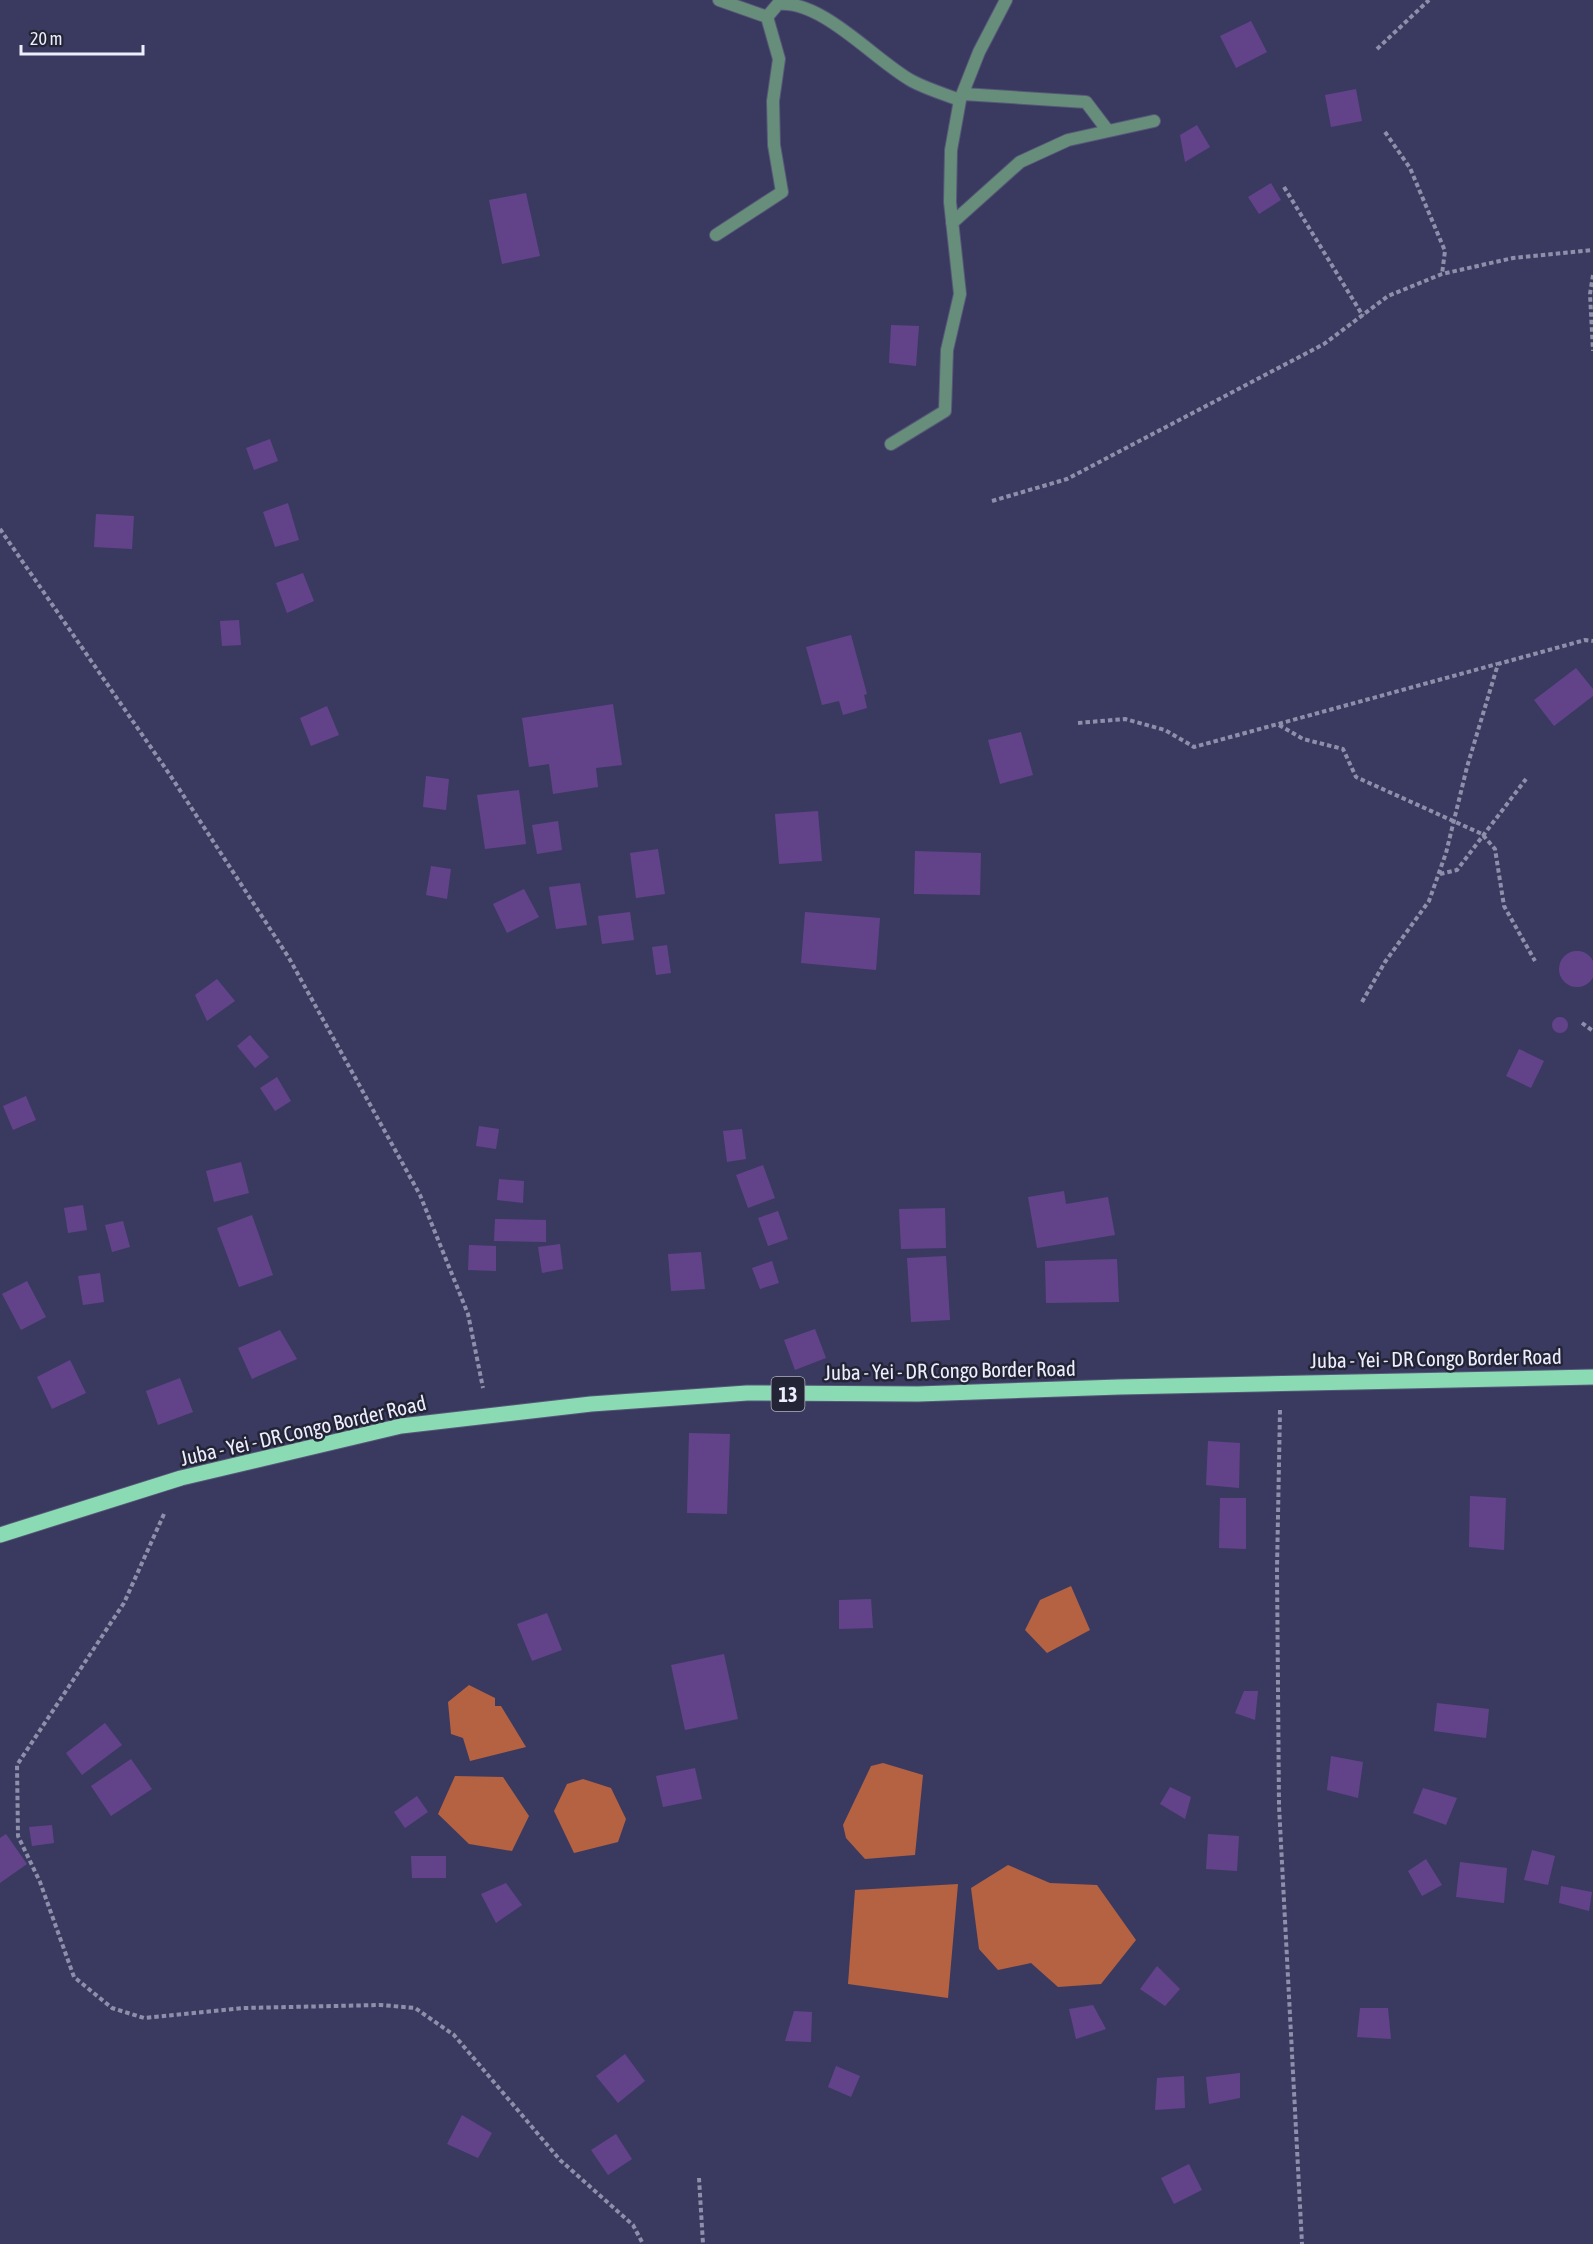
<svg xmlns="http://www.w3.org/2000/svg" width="1593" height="2244" font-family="'Asap Condensed',sans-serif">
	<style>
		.forest { fill: #b46242 }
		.building { fill: #62438a }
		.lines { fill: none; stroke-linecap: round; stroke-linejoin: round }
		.minor-casing { stroke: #575779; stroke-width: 14 }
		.primary-casing { stroke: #575779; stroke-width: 17 }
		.path { stroke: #8e8faa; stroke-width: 4; stroke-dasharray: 4.5 3; stroke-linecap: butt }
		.minor { stroke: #678e7a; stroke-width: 12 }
		.primary { stroke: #8adbb3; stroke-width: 15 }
		.labels { text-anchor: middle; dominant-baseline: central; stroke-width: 5; stroke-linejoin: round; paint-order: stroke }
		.shield { fill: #232435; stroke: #b0b1c1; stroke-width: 1.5 }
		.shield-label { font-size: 20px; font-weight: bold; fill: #edeefd }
		.street-label { font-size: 21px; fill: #edeefd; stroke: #232435 }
	</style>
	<rect width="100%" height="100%" fill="#3a3a60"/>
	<path class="forest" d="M1071,1586L1090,1630L1047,1653L1025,1630L1040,1600Z
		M469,1685L495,1698V1706H501L526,1747L470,1761L463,1738L451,1734L448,1702Z
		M883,1763L923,1775L915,1855L865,1859L846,1838L843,1825L871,1766Z
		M455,1776L503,1777L529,1816L512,1851L469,1844L438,1814Z
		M583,1779L611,1788L626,1819L618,1842L574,1853L554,1811L567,1784Z
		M1008,1865L1050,1883L1097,1885L1136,1940L1101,1984L1058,1987L1031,1963L998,1970L979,1949L971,1888Z
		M958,1884L948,1998L848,1984L855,1890Z"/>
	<path class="building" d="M1251,21L1267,52L1236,68L1220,36Z
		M1356,89L1362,121L1331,127L1325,95Z
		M1197,125L1210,147L1185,162L1180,135Z
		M1271,183L1281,200L1259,214L1248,197Z
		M526,193L540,256L502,264L489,200Z
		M891,325L919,326L916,366L889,363Z
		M270,439L278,461L254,470L246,448Z
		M288,503L299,540L275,547L263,512Z
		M96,514L134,516L132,549L94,547Z
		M303,573L314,601L287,613L276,583Z
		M239,620L241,645L222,646L220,621Z
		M851,635L867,694L864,695L867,708L843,715L839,701L822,705L806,647Z
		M1576,668L1593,689V696L1554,726L1534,700Z
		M613,704L622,765L596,768L598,787L553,794L549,764L529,767L522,718Z
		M327,706L339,735L311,746L300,718Z
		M1021,732L1033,775L1000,784L988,740Z
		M426,776L449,779L446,810L423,807Z
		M519,790L526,844L485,849L477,795Z
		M818,811L822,861L779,864L775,814Z
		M558,821L562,850L537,854L532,825Z
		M658,849L665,894L636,898L630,853Z
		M915,851L981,853L980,895L914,894Z
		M431,866L451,869L447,899L426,895Z
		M580,883L587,925L556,929L549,887Z
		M524,889L539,917L507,933L493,904Z
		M630,912L634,940L602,944L598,916Z
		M805,912L880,918L876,970L801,963Z
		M667,945L671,973L656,975L652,947Z
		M1559 969a18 18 0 1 1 36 0a18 18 0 1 1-36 0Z
		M217,979L235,1001L207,1021L195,995Z
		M1552 1025a8 8 0 1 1 16 0a8 8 0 1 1-16 0Z
		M250,1035L269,1057L255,1068L237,1046Z
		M1519,1049L1544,1061L1531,1088L1506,1076Z
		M277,1077L291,1101L275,1111L260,1088Z
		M26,1096L36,1120L13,1130L3,1106Z
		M479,1126L499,1129L496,1149L476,1146Z
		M742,1129L746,1159L727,1162L723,1131Z
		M241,1162L249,1193L214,1202L206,1171Z
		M763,1165L775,1198L748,1208L736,1175Z
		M499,1179L524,1181L523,1203L497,1200Z
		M1064,1191L1066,1204L1108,1197L1115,1235L1037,1248L1028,1197Z
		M83,1205L87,1230L68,1233L64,1208Z
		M945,1208L946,1248L901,1249L899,1209Z
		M778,1211L788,1239L768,1246L758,1218Z
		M252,1215L273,1275L239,1287L217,1228Z
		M495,1219L546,1220V1242L494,1241Z
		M123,1221L130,1247L112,1252L105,1225Z
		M560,1244L563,1269L542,1273L538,1247Z
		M469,1245L496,1246V1271L468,1270Z
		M701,1252L705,1289L671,1291L668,1254Z
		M946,1256L950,1320L911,1322L907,1258Z
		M1117,1259L1119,1302L1046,1303L1045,1261Z
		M772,1261L779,1283L760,1289L752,1268Z
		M100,1273L104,1302L83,1305L78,1276Z
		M27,1281L46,1317L21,1330L2,1294Z
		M815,1329L826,1358L795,1370L784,1340Z
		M280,1330L297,1359L252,1379L238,1348Z
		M70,1360L86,1393L52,1409L37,1377Z
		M180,1378L193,1412L158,1425L146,1391Z
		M689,1433L730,1434L727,1514L687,1513Z
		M1208,1441L1240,1443L1239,1488L1206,1485Z
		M1470,1496L1506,1498L1504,1550L1469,1547Z
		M1220,1498H1246V1549L1219,1548Z
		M871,1599L873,1628L839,1629V1600Z
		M547,1613L562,1650L532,1661L517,1624Z
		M724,1654L738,1719L685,1730L671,1665Z
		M1244,1691H1258L1255,1720L1235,1713Z
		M1437,1703L1489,1709L1486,1738L1434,1731Z
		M105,1723L122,1745L82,1775L66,1753Z
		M1331,1756L1363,1762L1358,1798L1327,1790Z
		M131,1759L152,1789L111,1816L91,1786Z
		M695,1768L702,1799L663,1807L656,1776Z
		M1170,1787L1191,1797L1185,1819L1160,1804Z
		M1423,1788L1457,1798L1446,1825L1413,1813Z
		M417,1796L428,1812L405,1828L394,1812Z
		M52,1825L54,1843L32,1846L29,1827Z
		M6,1834L27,1864L0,1883V1838Z
		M1208,1834L1239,1836L1237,1871L1206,1869Z
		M1532,1850L1555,1856L1548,1885L1524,1880Z
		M411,1856H446V1878H412Z
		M1426,1859L1442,1885L1422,1896L1408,1871Z
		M1460,1862L1507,1868L1504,1903L1456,1897Z
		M506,1883L522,1905L496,1923L481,1894Z
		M1561,1886L1592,1892L1589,1911L1559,1903Z
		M1157,1966L1180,1989L1165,2006L1140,1989Z
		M1093,2005L1106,2029L1076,2039L1069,2009Z
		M1360,2008H1388L1391,2039L1357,2037Z
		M794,2011L812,2012L811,2042L785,2041Z
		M625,2054L645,2081L618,2103L596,2076Z
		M836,2066L860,2076L851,2097L828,2087Z
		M1240,2073V2098L1209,2104L1206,2077Z
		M1184,2076L1185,2108L1155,2110L1157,2078Z
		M462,2115L492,2133L478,2158L447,2144Z
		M616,2134L632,2159L608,2175L591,2150Z
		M1189,2164L1202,2190L1174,2204L1161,2178Z"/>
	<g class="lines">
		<g class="minor-casing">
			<path id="minor" d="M767,17L778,4C823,0 874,60 912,81C927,89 944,94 960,100
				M963,94L1086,102L1108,131
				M952,223L1020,162L1068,140L1154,121
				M716,235L782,192L774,145L773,101L779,59L767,17L719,0
				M891,444L945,411L947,350L960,294L950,202L951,150L960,100L979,52L1006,0"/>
		</g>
		<g class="primary-casing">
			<path id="primary" d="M0,1535L181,1478L401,1426L591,1404L747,1393L918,1394L1119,1387L1593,1377"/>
		</g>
		<path class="path" d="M1377,49L1429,0
			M1385,132L1410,168L1445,251L1442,274
			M1284,187L1363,316
			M1593,275L1590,294L1593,351
			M992,501L1067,479L1324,344L1388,296L1442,274L1513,258L1593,250
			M0,529L170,775L289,958L420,1195L468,1314L483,1388
			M1078,723L1125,719L1165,730L1194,747L1497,664
			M1279,725L1303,739L1343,749L1356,777L1482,834L1495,849L1504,906L1535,961
			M1440,874L1457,870L1526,779
			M1362,1002L1385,962L1429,901L1446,853L1467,767L1498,664L1585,640L1593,641
			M1582,1023L1593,1031
			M1280,1410L1277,1569L1279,1806L1302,2244
			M164,1514L124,1603L17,1765L18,1836L40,1882L74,1977L112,2008L144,2018L243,2008L381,2005L415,2008L454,2035L560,2160L633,2225L643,2244
			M699,2178L703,2244"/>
		<use href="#minor" class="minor"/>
		<use href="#primary" class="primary"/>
	</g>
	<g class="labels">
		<rect class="shield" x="771.5" y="1377" width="33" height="34" rx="4.5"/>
		<g class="shield-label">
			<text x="788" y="1394">13</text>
		</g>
		<g class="street-label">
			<text transform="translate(1436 1358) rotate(-1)">Juba - Yei - DR Congo Border Road</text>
			<text transform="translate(950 1370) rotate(-1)">Juba - Yei - DR Congo Border Road</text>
			<text transform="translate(303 1430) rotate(-13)">Juba - Yei - DR Congo Border Road</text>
		</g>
	</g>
	<path d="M21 45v9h122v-9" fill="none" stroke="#edeefd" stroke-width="3"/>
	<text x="30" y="45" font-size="18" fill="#edeefd" stroke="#232435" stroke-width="4.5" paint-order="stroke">20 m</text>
</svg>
